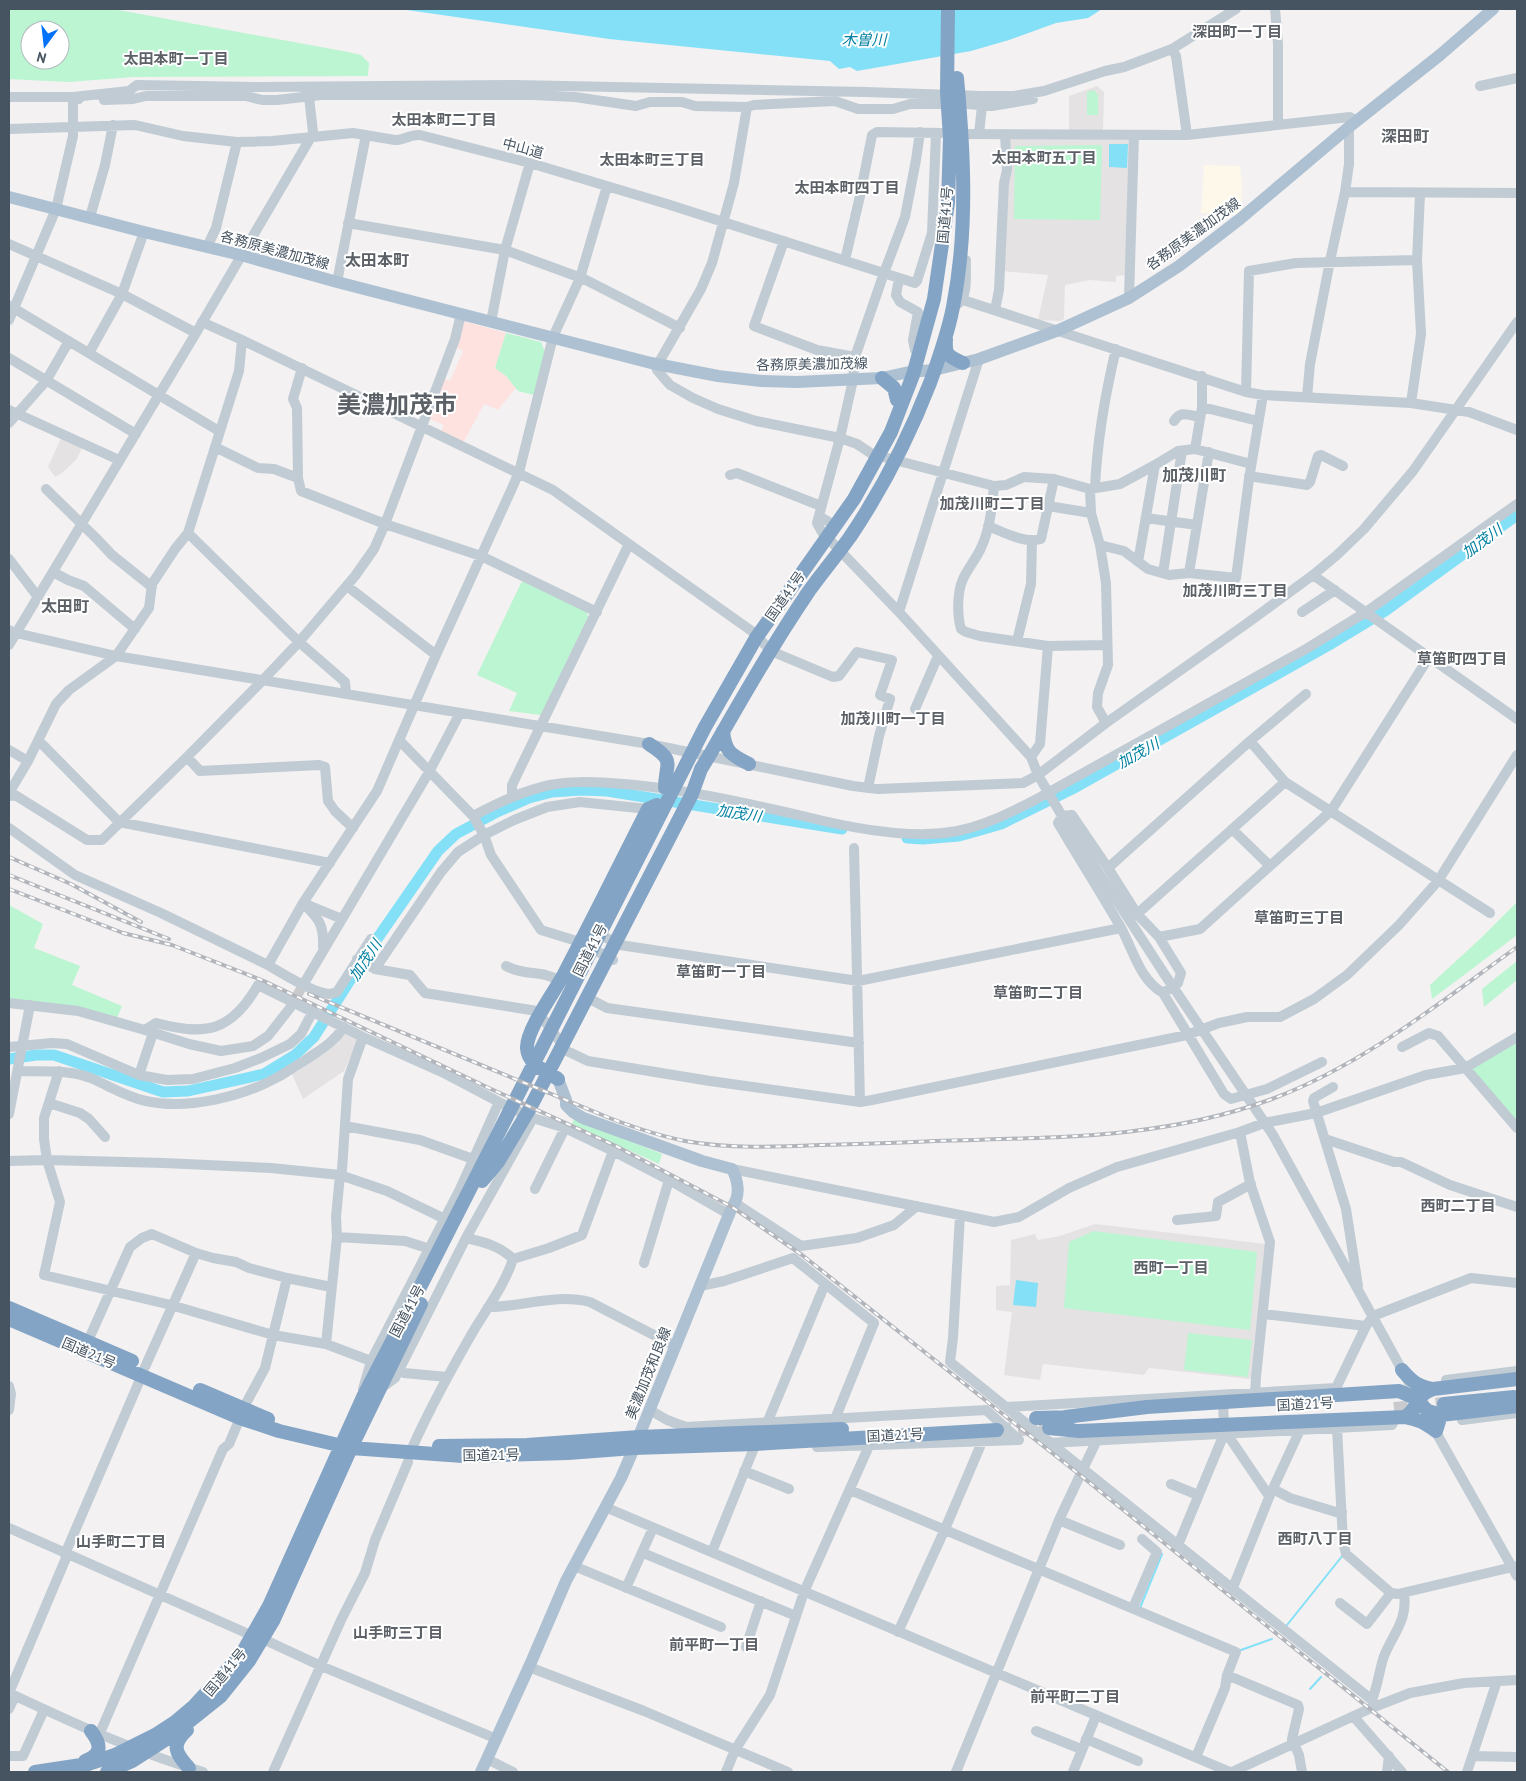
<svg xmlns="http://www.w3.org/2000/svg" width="1526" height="1781" font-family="'PT Sans','Noto Sans JP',sans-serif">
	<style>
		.commercial { fill: #fef8ea }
		.education { fill: #e5e2e3 }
		.medical { fill: #fee2e0 }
		.green { fill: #bbf5d1; fill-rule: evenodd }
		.water { fill: #83e0f7 }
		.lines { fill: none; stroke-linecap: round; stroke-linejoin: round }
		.stream { stroke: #83e0f7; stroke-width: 2 }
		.river { stroke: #83e0f7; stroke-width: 11 }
		.minor-tunnel { stroke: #c8cacd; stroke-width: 10; stroke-dasharray: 10 5; stroke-linecap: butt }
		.highway-tunnel { stroke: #c8cacd; stroke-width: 14; stroke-dasharray: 14 7; stroke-linecap: butt }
		.minor { stroke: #c0cbd4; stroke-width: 10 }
		.major { stroke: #aec1d2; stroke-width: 12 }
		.highway { stroke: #83a4c5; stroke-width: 14 }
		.rail-casing { stroke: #b2b6bc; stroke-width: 4 }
		.rail { stroke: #fff; stroke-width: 2; stroke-dasharray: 5.5; stroke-linecap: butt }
		.labels { text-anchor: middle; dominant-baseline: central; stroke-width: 4; stroke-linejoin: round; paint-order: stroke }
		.street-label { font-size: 14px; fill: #465461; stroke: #fff }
		.neighbourhood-label { font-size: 15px; font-weight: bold; fill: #5c6167; stroke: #fff }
		.water-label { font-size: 15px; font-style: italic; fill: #0381a1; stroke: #fff }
		.quarter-label { font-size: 16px; font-weight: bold; fill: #5c6167; stroke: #fff }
		.town-label { font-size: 24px; font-weight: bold; fill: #5c6167; stroke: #fff }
	</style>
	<rect width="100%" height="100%" fill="#f3f1f1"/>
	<path class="commercial" d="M1204,165L1240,166L1242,184L1241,212L1237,215L1201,213Z"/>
	<path class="education" d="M1097,86L1104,92L1103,132L1069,131V96Z
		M1010,138L1130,139L1128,275L1116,276V282L1089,280L1065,285L1064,319L1060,321L1038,320L1048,275L1002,271L1008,143Z
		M62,436L83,447L76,460L62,473L55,477L48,467Z
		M347,1030L359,1039L344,1071L303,1099L291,1072Z
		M1095,1224L1266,1244L1252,1378L1249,1379L1149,1368L1144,1375L1043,1364L1040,1380L1004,1375L1012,1312L996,1310V1286L1010,1285L1011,1240L1035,1234L1038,1240L1060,1236Z"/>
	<path class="medical" d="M463,321L506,333L495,368L506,376L516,388L498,410L484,404L463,443L441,432L444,425L427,418L444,379L450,381L463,351L456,347Z"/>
	<path class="green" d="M9,9H113L348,52L361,55L369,63L368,76L134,77L68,82L9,79ZM30,30H60V60H30Z
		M1094,90L1098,95V115H1087V92Z
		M1102,145L1100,220L1014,219L1015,146Z
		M506,333L541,342L545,352L534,395L518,391L506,376L495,368Z
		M522,581L587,612L588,617L541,715L509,711L517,693L477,675Z
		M1517,902V935L1432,999L1430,985L1481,938Z
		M9,905L43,924L34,948L80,966L72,985L122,1006L117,1018L9,999Z
		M1517,961V980L1484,1007L1482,989Z
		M1517,1037V1128L1465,1068Z
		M574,1119L662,1154L659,1164L572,1124Z
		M1094,1231L1257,1252L1250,1330L1064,1308L1069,1242Z
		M1188,1333L1252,1340L1248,1377L1184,1370Z"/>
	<path class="water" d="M400,9H1102L1088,18L1056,23L1009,40L971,51L857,71L850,67L839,69L830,61L609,39Z
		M1109,144H1128L1127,168L1109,167Z
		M1016,1280L1038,1283L1036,1307L1013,1305Z"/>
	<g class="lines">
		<path class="stream" d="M1140,1608L1162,1554
			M1287,1625L1343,1555
			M1241,1650L1272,1639
			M1310,1689L1321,1677"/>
		<path class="river" d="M907,838L923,839L959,836L977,831L1001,824L1076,787L1329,645L1385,611L1517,515
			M9,1059L36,1055H54L163,1092L188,1091L264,1074L295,1055L314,1037L368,952L438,851L456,834L497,812L529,798L552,792L581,790L607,791L842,829"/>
		<path class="minor-tunnel" d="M290,1008L306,980"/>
		<path class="highway-tunnel" d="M1394,1409L1444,1404
			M997,1430L1042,1428"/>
		<path class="minor" d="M1275,9L1278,44V125
			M1172,49L1176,56L1187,135
			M1480,86L1517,78
			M9,97H73L79,99
			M104,100L133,99L146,96H246L262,100H277L321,95H533L575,97L636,106L650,102H682L695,106L747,107L754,105L835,101L858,109H893L910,104H967L992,106L1033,99
			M747,107L734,183L712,263L701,289L658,364L657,370L670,385L693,398L718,409L756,421L840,438L857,444L872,454L994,486L1006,485L1024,477L1054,479L1090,489L1120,484L1155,465L1178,451L1195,449L1251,464
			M9,129L135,125L183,136L237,142L272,141L353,133L395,140C404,140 411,134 420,135L530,163L667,204L915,283L917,281L932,233L936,133
			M920,132L916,160L905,217L884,273L855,357L853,380L840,438L817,523L822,532L899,612L1031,757L1038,775L1062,816L1165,975L1273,1135L1419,1401
			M956,134L1187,135L1350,117L1357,121
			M979,134L982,106
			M1345,192L1517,193
			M90,217L105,165L113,125
			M348,223L505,250L584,279L680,328
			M784,241L754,326L817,350L855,357
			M9,244L122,294L196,333
			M207,247L216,228L237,142
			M845,260L860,196L872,135L877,132L942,133
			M899,279L896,295L900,302L918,312L913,340L915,350
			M337,282L366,135
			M1129,298L1134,135
			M963,300L1246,392L1263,395L1411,403L1469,412L1517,430
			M958,304C969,295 965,273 966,260
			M10,306L219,431
			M995,310L999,290L1004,183L1007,170L1005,135
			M9,320L56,209L73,136V97L129,91L137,85L260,87L514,85L866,92L981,96H1014L1044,91L1105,71L1124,67L1172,49L1236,9
			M202,322L242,340L553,490L753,632L770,650L778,654L833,677L839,676L857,652L892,660L880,695L890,699L879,736L868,788
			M491,322L505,250L530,163
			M89,353L122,294L144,232
			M9,358L136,434
			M302,368L293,399L297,408L298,478L301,491L385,524L481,556L597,612
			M1246,392L1249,271L1296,263L1417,260
			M1307,397L1310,364L1330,261L1345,192L1349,164V127
			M1411,403L1421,334L1417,260L1420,194
			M1202,407L1258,421
			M9,410L119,460
			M1174,421C1181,410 1188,415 1200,417
			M9,423L46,381L69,341
			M215,447L258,468L274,469L298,478
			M1195,449L1202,407V376
			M730,475L737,473L821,506
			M1249,476L1307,485L1310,482L1318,456L1321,455L1343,466
			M994,486C992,507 990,529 981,548C976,559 968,568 963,579C957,592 957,615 961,629L966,632L980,636L1048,646L1107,645
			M1095,488C1097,441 1105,395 1116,349
			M46,489L97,539L112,555L152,587
			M1090,489L1091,513L1100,545L1106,583L1108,665L1098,693L1097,707L1106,723
			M1048,506L1091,513
			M819,516L829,522
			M1146,518L1197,525
			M988,526C1003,532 1025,544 1041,539L1054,479
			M188,533L299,642L345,682L346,693
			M1100,545L1124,551L1148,569L1169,575L1189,573L1236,578L1249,479L1263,395
			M9,559L38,597
			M1138,562L1155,465
			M53,572L68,580L84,586L135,629
			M1163,573L1182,451
			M1189,573L1209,452
			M1313,575L1517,719
			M347,586L436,655
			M899,612L979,359
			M1302,612L1335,590
			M9,630L16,633L116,656L649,744L853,786L878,789L1023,783L1038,775L1106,723L1246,624L1313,575L1337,555L1364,529L1413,471L1517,322
			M1017,641L1031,584L1032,540
			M9,645L196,333L311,137L313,132L309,97L304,96
			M915,709L938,656
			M39,741L119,822L330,863
			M400,741L473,816L484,835L491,855L541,930L580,942L613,960
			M1250,741L1285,782L1490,913
			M9,750L28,761
			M187,757L200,771L319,765L325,767L328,801L335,811L353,828
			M1031,757L1040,744L1048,646
			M9,793L28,761L56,704L69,690L116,656L149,608L152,584L175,549L188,533L239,371L242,340
			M9,796L15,795L87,840H102L187,757L262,681L299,642L355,576L374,549L385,524L455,339L461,314
			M512,796V785L629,544
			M473,816C498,803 522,791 550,785C570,781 590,782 610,783C676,787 742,802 807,817C851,828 912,840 957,831C984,826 1009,813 1033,801L1306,649L1366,612L1517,504
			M9,828L75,875L161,913L268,965L303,903L377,791L436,655L513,486L519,472L553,337L580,278L607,186
			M1232,829L1270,866
			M854,848L860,1102
			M1108,868L1250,741L1306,694
			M303,903C319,919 324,924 323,947
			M308,905L342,919
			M1137,914L1285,782
			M593,931L620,945L858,981L1121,928
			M1159,937L1200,929L1331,811L1429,657
			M357,959L375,969L410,975L425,993L537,1011L567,1051L588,1061L710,1081L860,1102L872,1100L1187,1035L1219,1023L1247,1017H1280L1314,999L1347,975L1399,925L1438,881L1517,755
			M268,965C281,973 315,993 329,994C331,994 334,993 337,992L371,939
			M506,966C527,977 541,969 560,981
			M375,969L441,872L458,852L484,835L514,820L547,807L580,802L648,809
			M306,980L429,772L460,713
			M1163,993L1178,983L1181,973L1159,937L1137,914L1108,868L1072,815L1062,816L1058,823C1078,857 1100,891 1120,926C1133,949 1139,979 1163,993L1224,1094L1231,1099L1267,1089L1322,1062
			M592,1000L607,1008L859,1043
			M9,1003L78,1011L145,1030L189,1044L221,1051L253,1046L268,1036L290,1008
			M145,1030L156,1023C206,1036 231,1032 258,985L363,1037L446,1074L499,1102L533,1118L565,1128L613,1151L669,1180L730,1215
			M9,1047L52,1043L67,1044L139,1075L167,1080L193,1079L235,1068L261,1058L290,1044L301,1034L313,1011
			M1402,1047L1429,1033L1438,1036L1517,1128
			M18,1071C43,1072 69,1069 93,1079C111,1087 127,1097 146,1101C187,1110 242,1097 278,1077C287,1072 295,1066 304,1061C321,1049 332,1044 344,1027
			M59,1071L44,1118V1139L47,1160L60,1202L44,1275L171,1305L273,1335L326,1344L371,1361L460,1189L499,1102
			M139,1075L153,1033
			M1333,1087L1314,1098L1313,1101L1346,1209L1358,1286
			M49,1103L80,1113L89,1119L105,1137
			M9,1114L30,1005
			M345,1126L420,1140L473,1159
			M1240,1132L1250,1183L1270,1242L1256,1377L1255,1393
			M1325,1139L1394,1162H1401L1450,1185L1517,1207
			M9,1161L47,1160L164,1163L271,1168L340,1175L387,1191L445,1219
			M732,1169L960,1215L994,1222L1019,1217L1069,1188L1117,1167L1240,1132L1264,1123L1316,1113L1426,1075L1465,1068L1517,1037
			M535,1189L565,1128
			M735,1203L801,1246L857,1238L894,1225L917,1206
			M1177,1220L1216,1216L1218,1202L1251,1184
			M337,1237L405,1241L430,1249
			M466,1238C484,1242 500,1246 513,1259
			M513,1259L549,1248L582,1235L613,1151
			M644,1263L669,1180
			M700,1286L724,1281L793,1258L874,1323L835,1419
			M488,1307C523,1307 555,1293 590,1302L675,1346
			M1263,1314L1366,1326
			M88,1341L130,1247L142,1238L152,1234L196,1253L213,1258L236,1262L249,1268L287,1278L331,1287
			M326,1344L337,1237L336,1217L340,1175L342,1170L348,1079L363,1037
			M145,1367L196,1253
			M399,1370L404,1373L447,1377
			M9,1386L11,1394L9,1410
			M1447,1387L1446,1380L1517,1371
			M363,1389L371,1361L377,1362
			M380,1389L395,1378L466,1238L533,1118
			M1007,1407L1336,1388L1366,1326L1373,1316L1471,1278L1517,1283
			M243,1409L265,1368L287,1278
			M650,1410L667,1420L686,1427L986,1410L1019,1440
			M1460,1413L1462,1420L1517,1413
			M767,1423L825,1284
			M1433,1427L1517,1576
			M1337,1428L1343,1541L1346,1554L1391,1593L1398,1594L1517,1566
			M1228,1433L1229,1437L1269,1496
			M1097,1440L1083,1469L1372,1700L1376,1706
			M1048,1443L1392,1425L1396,1417
			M413,1446C431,1406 452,1368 474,1330C488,1307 505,1284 513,1259
			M817,1447L1019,1440
			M744,1471L789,1489
			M1171,1484L1198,1495
			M1273,1489L1290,1498L1339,1513L1342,1512
			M850,1490L1236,1652L1227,1675L1225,1688L1196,1757
			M605,1507L1230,1772
			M1059,1520L1120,1545
			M9,1528L253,1636
			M1178,1545L1224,1434L1223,1395
			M712,1552L754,1448V1444
			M643,1553L796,1616
			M574,1566L721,1627
			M626,1588L653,1528
			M1232,1590L1270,1495L1300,1430
			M1340,1603L1367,1624L1391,1593
			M1133,1608L1157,1552L1142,1539
			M898,1632L945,1529L982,1442
			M263,1639L321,1666L497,1739
			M746,1647L761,1601
			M529,1667L644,1711L788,1772
			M1227,1675L1298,1705L1299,1709L1292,1739L1299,1755L1302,1772
			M9,1693L66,1558L65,1554L142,1375
			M9,1693C73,1723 136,1752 203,1772
			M1372,1700C1377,1687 1379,1673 1383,1659C1392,1634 1408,1622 1404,1593
			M9,1709L15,1696
			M1354,1717L1402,1772
			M1036,1731L1076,1747
			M99,1735L223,1449L229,1444L240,1418
			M1086,1739L1138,1761
			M9,1756H23L44,1710
			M1473,1756L1517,1757
			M487,1759L513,1772
			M273,1772L342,1618L365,1573L375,1540L408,1462
			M726,1772L735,1750L770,1695L804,1592L869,1446
			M956,1772L1059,1520L1083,1469L950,1362L953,1338L960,1215
			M1073,1772L1096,1716
			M1232,1772L1369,1709L1410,1693L1464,1683L1517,1680
			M1387,1772L1389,1756
			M1467,1772L1497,1681"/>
		<path class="major" d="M9,197L144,232L241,255L337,282L651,363L718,376L761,381L797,382L882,378L909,372L934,370L979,359L1059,330L1129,298L1179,266L1240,219L1349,127L1440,55L1493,9
			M481,1772L529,1667L566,1581L621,1478L634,1448L732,1207C741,1196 738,1180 732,1169L702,1161L583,1118L573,1112L566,1105V1100L558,1079"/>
		<path class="highway" d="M946,339C945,356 948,356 963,363
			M882,378L894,388L897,400
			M723,731C725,753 732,755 749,764
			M649,744C677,762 665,762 665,788
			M558,1079C546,1071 528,1065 527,1048C526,1030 555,991 564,974C593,919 620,864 648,809L657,805
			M482,1181L498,1162L529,1110L692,794L701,769L709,756C741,700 773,644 809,591C822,573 837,555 850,537C883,488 909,437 930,383C939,358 948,333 953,307C968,231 964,154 957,78
			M9,1308L132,1361
			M9,1319L240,1418L279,1431L351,1448L463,1456L568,1453L634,1448L754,1444L997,1430
			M1402,1370C1412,1382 1418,1386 1433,1389L1517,1379
			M200,1390L268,1419
			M1444,1404L1514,1397
			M1065,1417L1147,1407L1399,1391L1413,1397L1428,1411L1441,1415
			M1405,1417C1418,1419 1425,1423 1436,1431L1441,1415L1517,1406
			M1036,1418L1073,1417
			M1049,1428L1079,1431L1405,1417C1420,1407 1415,1395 1433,1389
			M439,1446L527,1445L639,1437L842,1429
			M187,1730C171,1745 175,1753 189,1768
			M85,1761C103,1754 101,1744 91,1731
			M35,1772L88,1764L115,1755L155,1735L175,1722L194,1706L241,1655L269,1606L363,1397L414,1299L705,727L756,638L854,499L891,432L913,375L934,299L948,203L950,138L947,92L948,9
			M107,1772L132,1761L171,1736L221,1696L249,1661L273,1621L351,1448L421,1304"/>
		<g class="rail-casing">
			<path id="rail" d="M9,857L71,884L141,922
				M9,875L169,939
				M9,889L123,933L172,945L264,981L491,1089L616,1146L732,1207L802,1255L1080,1475L1448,1772
				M309,994L612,1119C636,1128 660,1136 685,1141C730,1149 775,1147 820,1145C858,1144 897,1143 935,1141C1052,1137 1161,1140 1272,1099C1363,1065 1439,1003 1517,947"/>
		</g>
		<use href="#rail" class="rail"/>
	</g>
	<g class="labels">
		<g class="street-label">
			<text transform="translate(523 148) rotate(15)">中山道</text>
			<text transform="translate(945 215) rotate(-85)">国道41号</text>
			<text transform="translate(1193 234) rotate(-36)">各務原美濃加茂線</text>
			<text transform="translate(275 250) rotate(15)">各務原美濃加茂線</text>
			<text transform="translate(812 364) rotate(-1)">各務原美濃加茂線</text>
			<text transform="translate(785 596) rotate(-55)">国道41号</text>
			<text transform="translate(590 950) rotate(-63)">国道41号</text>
			<text transform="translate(407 1311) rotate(-62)">国道41号</text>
			<text transform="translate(89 1353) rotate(23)">国道21号</text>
			<text transform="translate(648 1373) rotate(-68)">美濃加茂和良線</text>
			<text transform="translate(1305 1404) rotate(-3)">国道21号</text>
			<text transform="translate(895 1435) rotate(-3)">国道21号</text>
			<text transform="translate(491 1455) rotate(-1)">国道21号</text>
			<text transform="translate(225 1672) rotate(-50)">国道41号</text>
		</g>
		<g class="neighbourhood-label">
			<text x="1237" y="31">深田町一丁目</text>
			<text x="176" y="58">太田本町一丁目</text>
			<text x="444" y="119">太田本町二丁目</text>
			<text x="1044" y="157">太田本町五丁目</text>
			<text x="652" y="159">太田本町三丁目</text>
			<text x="847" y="187">太田本町四丁目</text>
			<text x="992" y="503">加茂川町二丁目</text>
			<text x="1235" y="590">加茂川町三丁目</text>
			<text x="1462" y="658">草笛町四丁目</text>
			<text x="893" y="718">加茂川町一丁目</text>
			<text x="1299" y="917">草笛町三丁目</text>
			<text x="721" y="971">草笛町一丁目</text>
			<text x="1038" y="992">草笛町二丁目</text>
			<text x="1458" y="1205">西町二丁目</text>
			<text x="1171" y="1267">西町一丁目</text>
			<text x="1315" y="1538">西町八丁目</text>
			<text x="121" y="1541">山手町二丁目</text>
			<text x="398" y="1632">山手町三丁目</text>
			<text x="714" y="1644">前平町一丁目</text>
			<text x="1075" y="1696">前平町二丁目</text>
		</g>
		<g class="water-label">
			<text x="864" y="39">木曽川</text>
			<text transform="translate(1482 541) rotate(-36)">加茂川</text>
			<text transform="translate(1138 753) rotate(-29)">加茂川</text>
			<text transform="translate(739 813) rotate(9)">加茂川</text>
			<text transform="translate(365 960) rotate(-56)">加茂川</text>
		</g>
		<g class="quarter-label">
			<text x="1405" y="136">深田町</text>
			<text x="377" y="260">太田本町</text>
			<text x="1194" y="475">加茂川町</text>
			<text x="65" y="606">太田町</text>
		</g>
		<g class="town-label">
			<text x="397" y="404">美濃加茂市</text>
		</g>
	</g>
	<rect width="1526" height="1781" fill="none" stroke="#465461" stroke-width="20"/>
	<g transform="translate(45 45) rotate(195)"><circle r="24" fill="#ffffff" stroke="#b5bbc0"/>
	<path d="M0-4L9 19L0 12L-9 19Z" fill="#0372fb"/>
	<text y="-8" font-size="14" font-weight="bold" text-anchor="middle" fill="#465461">N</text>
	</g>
</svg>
